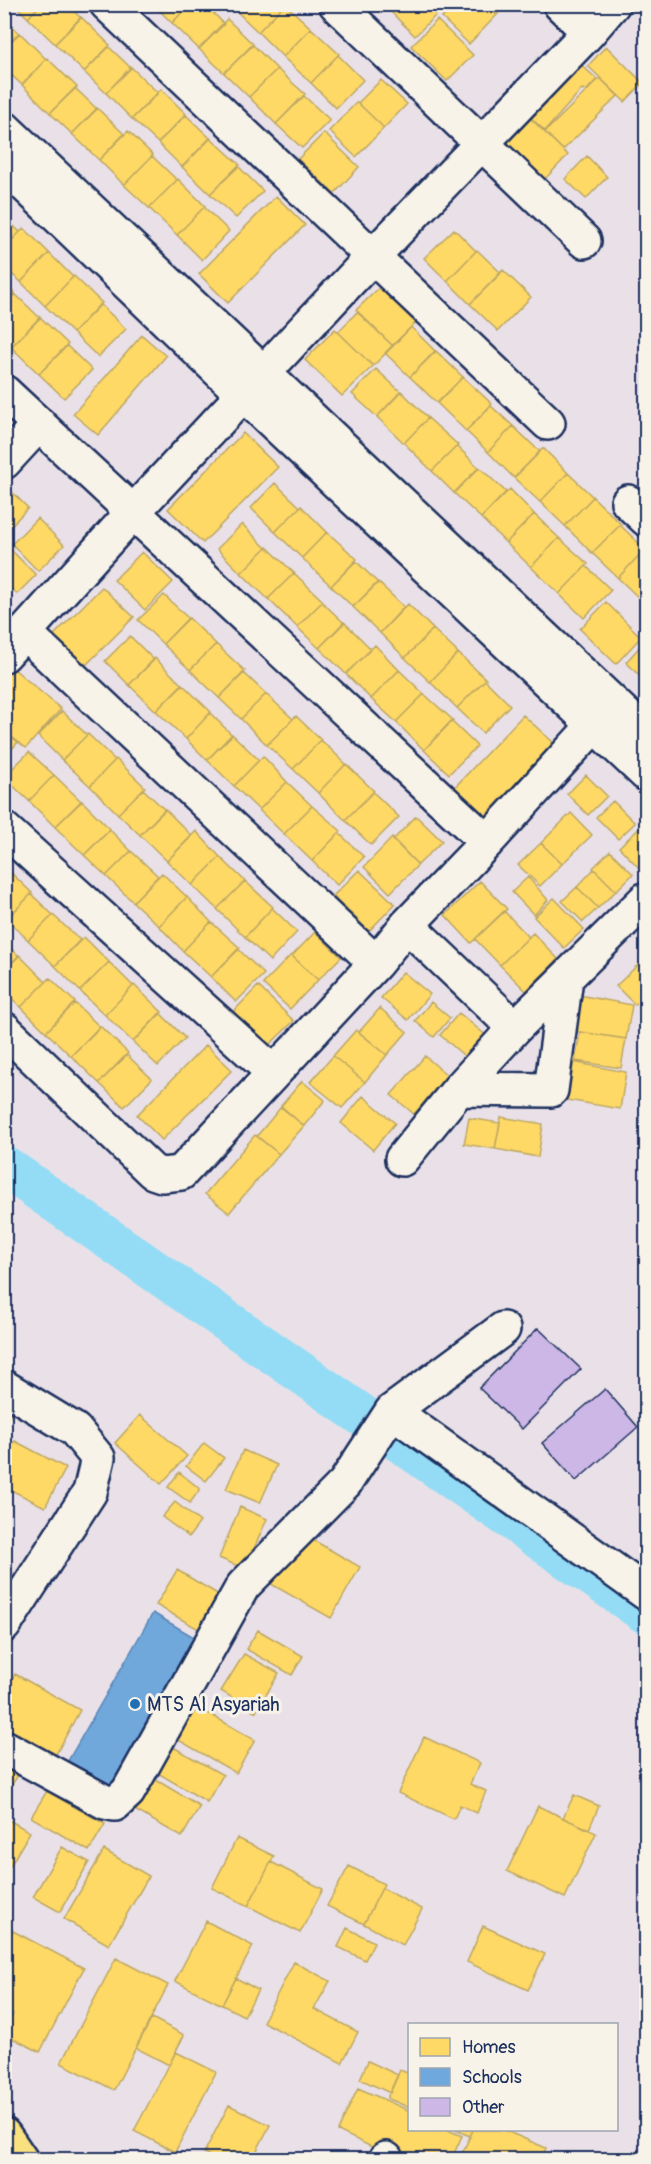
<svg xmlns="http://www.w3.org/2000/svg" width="651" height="2164" font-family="Pangolin,sans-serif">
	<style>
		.homes { fill: #ffd966; stroke: #bba664; stroke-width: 1.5 }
		.schools { fill: #6fa8dc; stroke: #5684b6; stroke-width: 1.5 }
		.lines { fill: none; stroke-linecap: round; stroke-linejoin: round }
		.canal { stroke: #94dcf5; stroke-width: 42 }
		.building { fill: #ccb7e7; stroke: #1b2f5e; stroke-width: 1.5 }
		.minor-casing { stroke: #1b2f5e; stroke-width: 38 }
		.primary-casing { stroke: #1b2f5e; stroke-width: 38 }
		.minor { stroke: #f7f3e8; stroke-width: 33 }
		.primary { stroke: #fae180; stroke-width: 33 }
		.poi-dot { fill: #1f6fb2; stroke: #f7f3e8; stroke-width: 2 }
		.labels { text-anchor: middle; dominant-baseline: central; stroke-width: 6; stroke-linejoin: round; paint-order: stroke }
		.poi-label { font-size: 20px; fill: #1b2f5e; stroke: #f7f3e8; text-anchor: start }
	</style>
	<rect width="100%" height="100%" fill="#eae1e8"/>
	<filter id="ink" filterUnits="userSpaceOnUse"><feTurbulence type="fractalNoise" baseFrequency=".0167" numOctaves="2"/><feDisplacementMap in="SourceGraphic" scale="12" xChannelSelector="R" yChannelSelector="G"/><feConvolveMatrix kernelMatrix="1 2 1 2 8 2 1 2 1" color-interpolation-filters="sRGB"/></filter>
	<g filter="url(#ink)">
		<path class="homes" d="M14,4H41L28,18Z
			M41,4H66L81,18L55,44L28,18Z
			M153,4H190L172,23Z
			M190,4H205L224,24L199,49L172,23Z
			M236,4H285L258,32L233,8Z
			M285,4L311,28L283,57L258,32Z
			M383,4H396L390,11Z
			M396,4H440L443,8L415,36L390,11Z
			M455,4H486L497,15L469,44L442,18Z
			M486,4H507L497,15Z
			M81,17L110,45L84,72L55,44Z
			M227,19L253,44L224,73L199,49Z
			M4,20L19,33L4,48Z
			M437,20L473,55L447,81L411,46Z
			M311,28L339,54L311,83L283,57Z
			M20,33L46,59L22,85L4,68V48Z
			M253,45L277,69L249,97L224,73Z
			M606,46L643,83L625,102L588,66Z
			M109,47L131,68L106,93L84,72Z
			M338,55L363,80L336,108L311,83Z
			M47,58L77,87L50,113L22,85Z
			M580,64L597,79L586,91L582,89L545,131L531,118Z
			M131,67L158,93L132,119L106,93Z
			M277,69L305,94L276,124L249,97Z
			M600,78L618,96L563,150L545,132Z
			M381,80L407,104L384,128L358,103Z
			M75,88L97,109L72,134L50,113Z
			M161,89L186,114L158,143L132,119Z
			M304,96L330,120L302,148L276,124Z
			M357,102L384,128L356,157L329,131Z
			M97,108L124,134L99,160L72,134Z
			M524,112L568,155L543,181L499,138Z
			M186,115L210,138L182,167L158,143Z
			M128,131L153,155L124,185L99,160Z
			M324,133L359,167L334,194L298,159Z
			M211,138L240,165L210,194L182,167Z
			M152,156L177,180L149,208L124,185Z
			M587,156L607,177L586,199L565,179Z
			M238,166L263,191L236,218L210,194Z
			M178,179L205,206L177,235L149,208Z
			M276,196L305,225L228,303L199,274Z
			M204,207L229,231L202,260L177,235Z
			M4,217L20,232L4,248Z
			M24,228L49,253L21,282L4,267V248Z
			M454,229L476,251L447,281L424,258Z
			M477,250L501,273L470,304L447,281Z
			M49,253L73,277L45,306L21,282Z
			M503,270L531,297L498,331L470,304Z
			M74,276L102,303L73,333L45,306Z
			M4,283L15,293L4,305Z
			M382,285L418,320L393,346L356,310Z
			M15,294L40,318L11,347L4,340V305Z
			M100,304L126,329L98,357L73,333Z
			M357,312L393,346L373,366L338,332Z
			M40,317L68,344L39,374L11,347Z
			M411,327L435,351L410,377L385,353Z
			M335,329L373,366L342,396L305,360Z
			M142,335L166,356L98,435L73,414Z
			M67,346L92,370L64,398L39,374Z
			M436,351L463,377L437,403L410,377Z
			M376,369L401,392L377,417L352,394Z
			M463,377L492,404L466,431L437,403Z
			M401,391L428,418L404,443L377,417Z
			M491,406L513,426L488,452L466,431Z
			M428,418L458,445L432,471L404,443Z
			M513,426L540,452L514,478L488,452Z
			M243,433L278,467L203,543L168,509Z
			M457,446L479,468L454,493L432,471Z
			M543,448L568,473L540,502L514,478Z
			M479,467L506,492L481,518L454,493Z
			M568,473L593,497L565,526L540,502Z
			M275,483L300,507L275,532L251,508Z
			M6,486L28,508L5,532L4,488Z
			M510,489L534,514L506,543L481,518Z
			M593,497L621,524L592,553L565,526Z
			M301,506L327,532L302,558L275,532Z
			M534,514L559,538L531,567L506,543Z
			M37,518L64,545L38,571L12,544Z
			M242,524L266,548L241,573L217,549Z
			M620,525L645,549L618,578L592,553Z
			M327,532L357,559L331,586L302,558Z
			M559,538L588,564L559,594L531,567Z
			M8,547L36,575L17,594L4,582V550Z
			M267,547L294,573L268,599L241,573Z
			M645,549L646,592L640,599L618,578Z
			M142,552L173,582L145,610L114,580Z
			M356,561L378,583L353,607L331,586Z
			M586,566L611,590L584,618L559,594Z
			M294,573L323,601L297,627L268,599Z
			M378,582L404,607L380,633L353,607Z
			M102,587L134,617L84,667L53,636Z
			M4,590L12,597L4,605Z
			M646,592V605L640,599Z
			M164,595L188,618L163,644L138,620Z
			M322,602L344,623L319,648L297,627Z
			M606,602L641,637L616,664L580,629Z
			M408,604L433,629L405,658L380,633Z
			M189,618L216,644L190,670L163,644Z
			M344,622L371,649L346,674L319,648Z
			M433,629L458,653L430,682L405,658Z
			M130,636L154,660L129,685L105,661Z
			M646,640V682L626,662Z
			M216,644L245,671L219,698L190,670Z
			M375,645L399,670L371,699L346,674Z
			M458,653L486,679L457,708L430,682Z
			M155,658L182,685L156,711L129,685Z
			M7,663L61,709L26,748L4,731V666Z
			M399,670L424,694L396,722L371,699Z
			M244,673L266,694L241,719L219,698Z
			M485,680L510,705L483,733L457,708Z
			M182,684L211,712L186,739L156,711Z
			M266,694L293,719L267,745L241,719Z
			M424,694L453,720L424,750L396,722Z
			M62,711L87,735L62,760L38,736Z
			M210,713L232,735L207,760L186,739Z
			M523,715L554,743L483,818L452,790Z
			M296,716L321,740L293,769L267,745Z
			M451,721L477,746L449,774L424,750Z
			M4,731L18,742L4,758Z
			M88,734L115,760L90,786L62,760Z
			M232,734L259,760L234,786L207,760Z
			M321,740L346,764L318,793L293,769Z
			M29,752L54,775L29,801L4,777Z
			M263,756L287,782L259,810L234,786Z
			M116,759L145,787L118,814L90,786Z
			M346,764L374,791L345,820L318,793Z
			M54,775L81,801L55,827L29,801Z
			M586,775L607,796L588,815L567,794Z
			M287,782L312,806L284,834L259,810Z
			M143,789L165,810L140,835L118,814Z
			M373,792L399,817L371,845L345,820Z
			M82,801L110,829L84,855L55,827Z
			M613,801L635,823L618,839L596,817Z
			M312,806L341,831L312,861L284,834Z
			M165,809L192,836L167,861L140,835Z
			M571,813L592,835L562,864L541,843Z
			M416,816L442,841L418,865L393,840Z
			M643,825L646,828V863L640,869L619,847Z
			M110,830L131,851L106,876L84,855Z
			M196,831L220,857L192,885L167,861Z
			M339,833L364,857L337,885L312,861Z
			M392,838L418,865L390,893L364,867Z
			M541,843L562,864L540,886L518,865Z
			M131,851L158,876L133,902L106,876Z
			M610,851L633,874L616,891L593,868Z
			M220,857L245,881L217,909L192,885Z
			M4,866L32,893L7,919L4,917Z
			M594,869L616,891L598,908L577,887Z
			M359,870L395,904L369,931L333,896Z
			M162,873L187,897L159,926L133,902Z
			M528,877L548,900L534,915L512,892Z
			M245,881L273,907L245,937L217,909Z
			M480,881L507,909L471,943L445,915Z
			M577,887L598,908L583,922L562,901Z
			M31,894L53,915L28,940L7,919Z
			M187,897L211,922L183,951L159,926Z
			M554,898L584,929L564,948L534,917Z
			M272,908L297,932L270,961L245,937Z
			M504,911L529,937L500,965L475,939Z
			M53,915L80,940L55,966L28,940Z
			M211,922L240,948L211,977L183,951Z
			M315,932L341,957L318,980L292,956Z
			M533,933L558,959L526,991L500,965Z
			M84,937L109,962L80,991L55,966Z
			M4,942L19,956L4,971Z
			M238,949L264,974L236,1002L211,977Z
			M19,955L46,982L21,1007L4,991V971Z
			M291,955L318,980L290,1009L263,984Z
			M644,959L646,961V994L635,1005L616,986Z
			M109,962L133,986L105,1015L80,991Z
			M403,972L430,994L408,1020L381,998Z
			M50,978L75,1002L46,1032L21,1007Z
			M134,985L162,1012L133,1042L105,1015Z
			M258,986L294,1021L268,1046L232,1013Z
			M579,995L632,1005L626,1039L573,1031Z
			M431,1002L450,1018L434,1037L415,1021Z
			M75,1003L100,1027L71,1056L46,1032Z
			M380,1008L407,1032L387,1055L359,1032Z
			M160,1013L185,1038L158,1066L133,1042Z
			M459,1013L488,1037L469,1060L440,1035Z
			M100,1026L128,1053L99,1083L71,1056Z
			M356,1030L387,1055L365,1082L333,1056Z
			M580,1032L626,1039L621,1068L575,1061Z
			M206,1045L232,1070L162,1140L137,1115Z
			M127,1055L152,1079L124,1107L99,1083Z
			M333,1056L365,1082L342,1108L310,1082Z
			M425,1056L447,1075L414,1114L391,1095Z
			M646,1058V1086H643Z
			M567,1061L626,1072L620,1109L561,1099Z
			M302,1081L325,1100L304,1126L281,1106Z
			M363,1096L395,1123L373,1150L341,1123Z
			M281,1107L304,1126L279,1154L257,1136Z
			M501,1117L543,1124L538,1157L495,1149Z
			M469,1118L500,1123L495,1149L464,1144Z
			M255,1135L279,1154L229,1213L205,1194Z
			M4,1401L15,1406L4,1426Z
			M140,1415L187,1456L161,1484L115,1443Z
			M15,1441L66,1468L45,1507L11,1490L4,1503V1460Z
			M204,1443L224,1458L206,1481L186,1466Z
			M243,1450L277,1465L260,1503L226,1489Z
			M179,1472L200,1489L190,1503L168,1487Z
			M175,1502L200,1522L189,1537L162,1517Z
			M240,1507L267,1519L245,1569L219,1558Z
			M301,1533L360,1567L331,1618L271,1584Z
			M177,1570L221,1596L202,1631L156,1605Z
			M258,1630L303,1656L292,1675L246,1649Z
			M244,1654L279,1673L256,1712L221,1691Z
			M15,1674L80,1710L55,1756L4,1727V1686L8,1688Z
			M187,1701L255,1740L236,1773L168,1734Z
			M424,1737L480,1763L470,1784L486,1791L477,1813L460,1805L454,1819L398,1793Z
			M166,1743L223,1775L207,1802L151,1769Z
			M4,1760L21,1771L4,1796Z
			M151,1777L200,1806L182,1837L133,1809Z
			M47,1791L105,1824L89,1851L31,1817Z
			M574,1795L599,1806L589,1829L563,1818Z
			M538,1806L596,1833L565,1898L507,1871Z
			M7,1819L30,1832L10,1866L4,1862V1822Z
			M237,1838L274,1856L248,1906L212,1888Z
			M62,1847L89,1862L60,1912L33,1897Z
			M104,1850L149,1876L109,1945L64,1919Z
			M271,1862L323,1889L300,1933L248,1906Z
			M349,1866L384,1884L364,1924L327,1906Z
			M382,1888L422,1909L403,1945L364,1924Z
			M206,1921L253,1946L222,2005L175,1981Z
			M483,1926L545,1954L528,1990L467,1962Z
			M347,1928L374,1942L365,1960L338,1947Z
			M11,1930L84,1968L40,2052L4,2034L13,2014L4,2009V1942Z
			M116,1958L168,1985L114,2090L61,2063Z
			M294,1962L330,1981L314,2009L358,2032L342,2063L263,2022Z
			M236,1978L258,1990L244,2016L222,2005Z
			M152,2018L184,2035L169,2065L136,2048Z
			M176,2052L216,2072L175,2152L134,2131Z
			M368,2061L398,2075L390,2093L360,2079Z
			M400,2070L410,2074V2108L387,2098Z
			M358,2088L410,2111V2130H448L462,2136L451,2160H399L338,2131Z
			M229,2105L270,2125L252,2160H217L204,2153Z
			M455,2130H473L470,2136Z
			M473,2130H504L546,2148L541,2160H459Z"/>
		<path class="schools" d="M153,1613L204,1643L116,1796L65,1766Z"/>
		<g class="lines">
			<path class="canal" d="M4,1166L646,1613"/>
		</g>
		<path class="building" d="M538,1328L581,1369L522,1429L479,1388Z
			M605,1389L638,1427L576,1481L542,1443Z"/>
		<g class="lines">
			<g class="minor-casing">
				<path id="minor" d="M107,4L548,423
					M336,4L584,241
					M560,4L589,32
					M4,128L646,734
					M4,165L244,395L646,774
					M4,392L487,842
					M4,462L39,424
					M628,502L646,519
					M25,633L376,963
					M4,655L134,511L373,256L589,32L613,4
					M4,829L274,1073
					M407,925L515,1028
					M4,1029L153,1172L162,1175L181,1173L376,963L407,925L487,842L608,710
					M459,1089L551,1090L566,978
					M402,1159L459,1089L515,1028L646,899
					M4,1387L75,1430L98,1458L90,1492L4,1625
					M392,1411L646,1593
					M4,1747L105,1802L115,1804L128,1792L243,1586L345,1483L392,1411L503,1329
					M386,2160V2159"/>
			</g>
			<g class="primary-casing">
				<path id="primary" d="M4,2135L21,2160"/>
			</g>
			<use href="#minor" class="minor"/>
			<use href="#primary" class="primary"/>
		</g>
	</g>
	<circle class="poi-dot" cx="135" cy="1704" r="6"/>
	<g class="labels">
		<g class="poi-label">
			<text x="147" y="1704">MTS Al Asyariah</text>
		</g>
	</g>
	<rect width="651" height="2164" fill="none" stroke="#f7f3e8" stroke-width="24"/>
	<rect x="12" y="12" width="627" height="2140" fill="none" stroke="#1b2f5e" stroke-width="2" filter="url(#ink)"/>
	<rect x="408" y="2023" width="210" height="108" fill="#f7f3e8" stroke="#9fa5b1" stroke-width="1.5"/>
	<rect x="420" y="2038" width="30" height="18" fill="#ffd966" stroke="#9fa5b1" stroke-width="1.5"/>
	<text x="462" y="2053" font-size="18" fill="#1b2f5e">Homes</text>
	<rect x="420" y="2068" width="30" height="18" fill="#6fa8dc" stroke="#9fa5b1" stroke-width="1.5"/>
	<text x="462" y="2083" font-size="18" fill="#1b2f5e">Schools</text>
	<rect x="420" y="2098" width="30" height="18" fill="#ccb7e7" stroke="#9fa5b1" stroke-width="1.5"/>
	<text x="462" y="2113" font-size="18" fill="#1b2f5e">Other</text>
</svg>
